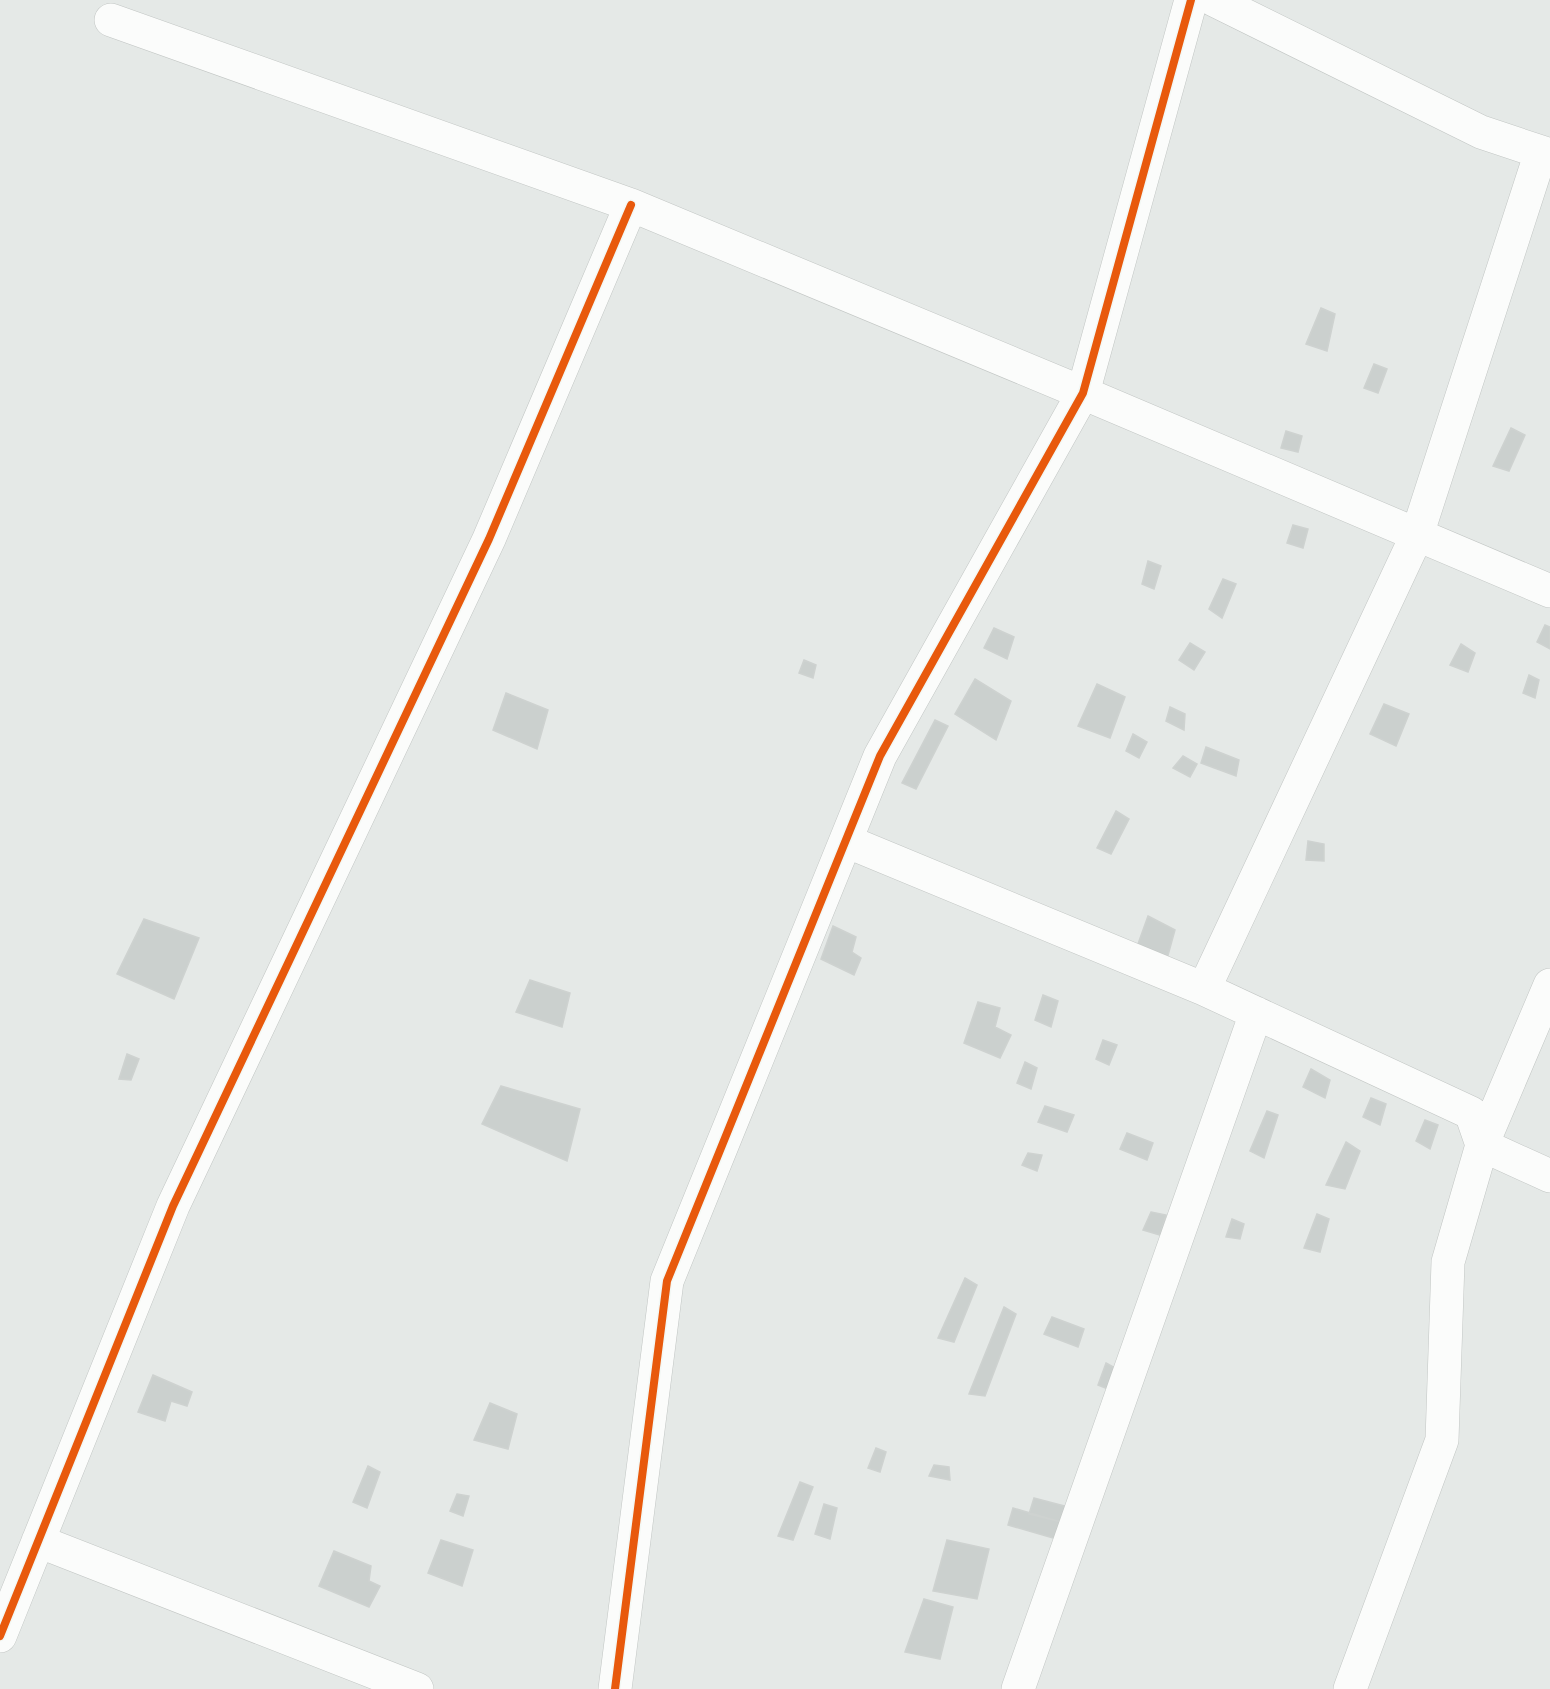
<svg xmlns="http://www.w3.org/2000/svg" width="1550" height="1689" font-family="Jost,sans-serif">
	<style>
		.building { fill: #cbd0ce; stroke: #ced2d0; stroke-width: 1.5 }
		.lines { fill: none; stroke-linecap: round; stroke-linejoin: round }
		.minor-casing { stroke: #c2c6c4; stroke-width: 34 }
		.minor { stroke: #fbfcfb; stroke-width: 33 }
		.cycleway-casing { stroke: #f3f8f5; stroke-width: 11 }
		.cycleway { stroke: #e8590c; stroke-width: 8 }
	</style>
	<rect width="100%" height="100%" fill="#e5e9e7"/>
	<path class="building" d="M1321,308L1335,314L1327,351L1306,344Z
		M1374,364L1387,369L1378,393L1364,388Z
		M1511,428L1525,435L1509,471L1493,466Z
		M1286,431L1302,436L1298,452L1281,448Z
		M1293,525L1308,529L1303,548L1287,543Z
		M1148,561L1161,566L1154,589L1142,584Z
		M1223,579L1236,584L1222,618L1209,609Z
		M1545,625L1550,627V649L1537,642Z
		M994,628L1014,637L1007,659L984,648Z
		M1190,643L1205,652L1194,670L1179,660Z
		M1461,644L1475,653L1468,672L1450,665Z
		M804,660L816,665L813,678L799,673Z
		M1529,675L1539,680L1535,698L1523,693Z
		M975,679L1011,701L996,740L955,714Z
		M1097,684L1125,697L1110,738L1078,726Z
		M506,693L548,710L537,749L493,730Z
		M1384,704L1409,714L1396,746L1370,734Z
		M1170,707L1185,714L1184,730L1166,721Z
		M935,720L948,726L916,789L902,783Z
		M1133,734L1147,742L1139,758L1126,751Z
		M1206,747L1239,760L1236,776L1201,763Z
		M1183,756L1197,764L1190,777L1173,768Z
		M1116,811L1129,819L1111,854L1097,848Z
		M1308,841L1324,844V861L1306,860Z
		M1148,916L1175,930L1167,959L1138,944Z
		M144,919L199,938L174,999L117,974Z
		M833,926L856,937L852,952L861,958L854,975L821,959Z
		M530,980L570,993L562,1027L516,1012Z
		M1043,995L1058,1001L1051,1027L1035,1020Z
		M978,1002L1000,1008L995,1027L1011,1035L1000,1058L964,1043Z
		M1103,1040L1117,1045L1109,1065L1096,1059Z
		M127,1054L139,1059L131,1080L119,1079Z
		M1025,1062L1037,1068L1031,1089L1017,1083Z
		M1311,1069L1330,1080L1325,1098L1303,1087Z
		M501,1086L580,1109L567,1161L482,1124Z
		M1371,1098L1386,1104L1380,1125L1363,1117Z
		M1045,1106L1074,1115L1067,1132L1038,1122Z
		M1267,1111L1278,1115L1264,1158L1250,1151Z
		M1425,1120L1438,1125L1430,1149L1416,1141Z
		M1127,1133L1153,1143L1147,1160L1120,1149Z
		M1346,1142L1360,1151L1345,1189L1326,1185Z
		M1028,1153L1042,1155L1037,1171L1022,1165Z
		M1151,1212L1166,1215L1160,1235L1143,1230Z
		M1317,1214L1329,1219L1320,1252L1304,1248Z
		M1232,1219L1244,1224L1240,1239L1226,1237Z
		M965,1278L977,1285L954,1342L938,1338Z
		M1004,1307L1016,1314L985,1396L969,1394Z
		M1052,1317L1084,1329L1078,1347L1044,1334Z
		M1106,1363L1119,1370L1113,1391L1098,1385Z
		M153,1375L192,1392L187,1406L171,1401L165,1421L138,1412Z
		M490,1403L517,1414L508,1449L474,1440Z
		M876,1448L886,1452L880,1472L868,1468Z
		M934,1465L949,1467L950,1480L929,1476Z
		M368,1466L380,1472L367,1508L353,1502Z
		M800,1482L813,1487L793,1540L778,1536Z
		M457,1494L469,1496L463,1516L450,1511Z
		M1034,1498L1072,1508L1061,1522L1029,1514Z
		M824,1504L837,1508L830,1539L815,1534Z
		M1013,1508L1061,1522L1060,1540L1008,1525Z
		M441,1540L473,1550L462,1586L428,1573Z
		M947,1540L989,1549L977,1599L933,1591Z
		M334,1551L371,1566L369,1581L380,1586L369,1607L319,1586Z
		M924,1599L953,1607L940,1659L905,1652Z"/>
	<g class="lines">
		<g class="minor-casing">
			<path id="minor" d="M1214,0L1481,132L1550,155
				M111,20L631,205L1083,393L1550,591
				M846,841L1204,989L1471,1113L1482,1145L1550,1176
				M1204,989L1417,535L1541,152
				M38,1541L417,1689
				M0,1636L173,1206L489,539L631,205
				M615,1689L667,1281L880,756L1083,393L1191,0
				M1018,1689L1256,1013
				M1350,1689L1442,1440L1448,1262L1482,1145L1550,985"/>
		</g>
		<use href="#minor" class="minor"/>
		<g class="cycleway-casing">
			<path id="cycleway" d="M0,1636L173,1206L489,539L631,205
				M615,1689L667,1281L880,756L1083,393L1191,0"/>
		</g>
		<use href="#cycleway" class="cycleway"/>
	</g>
</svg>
